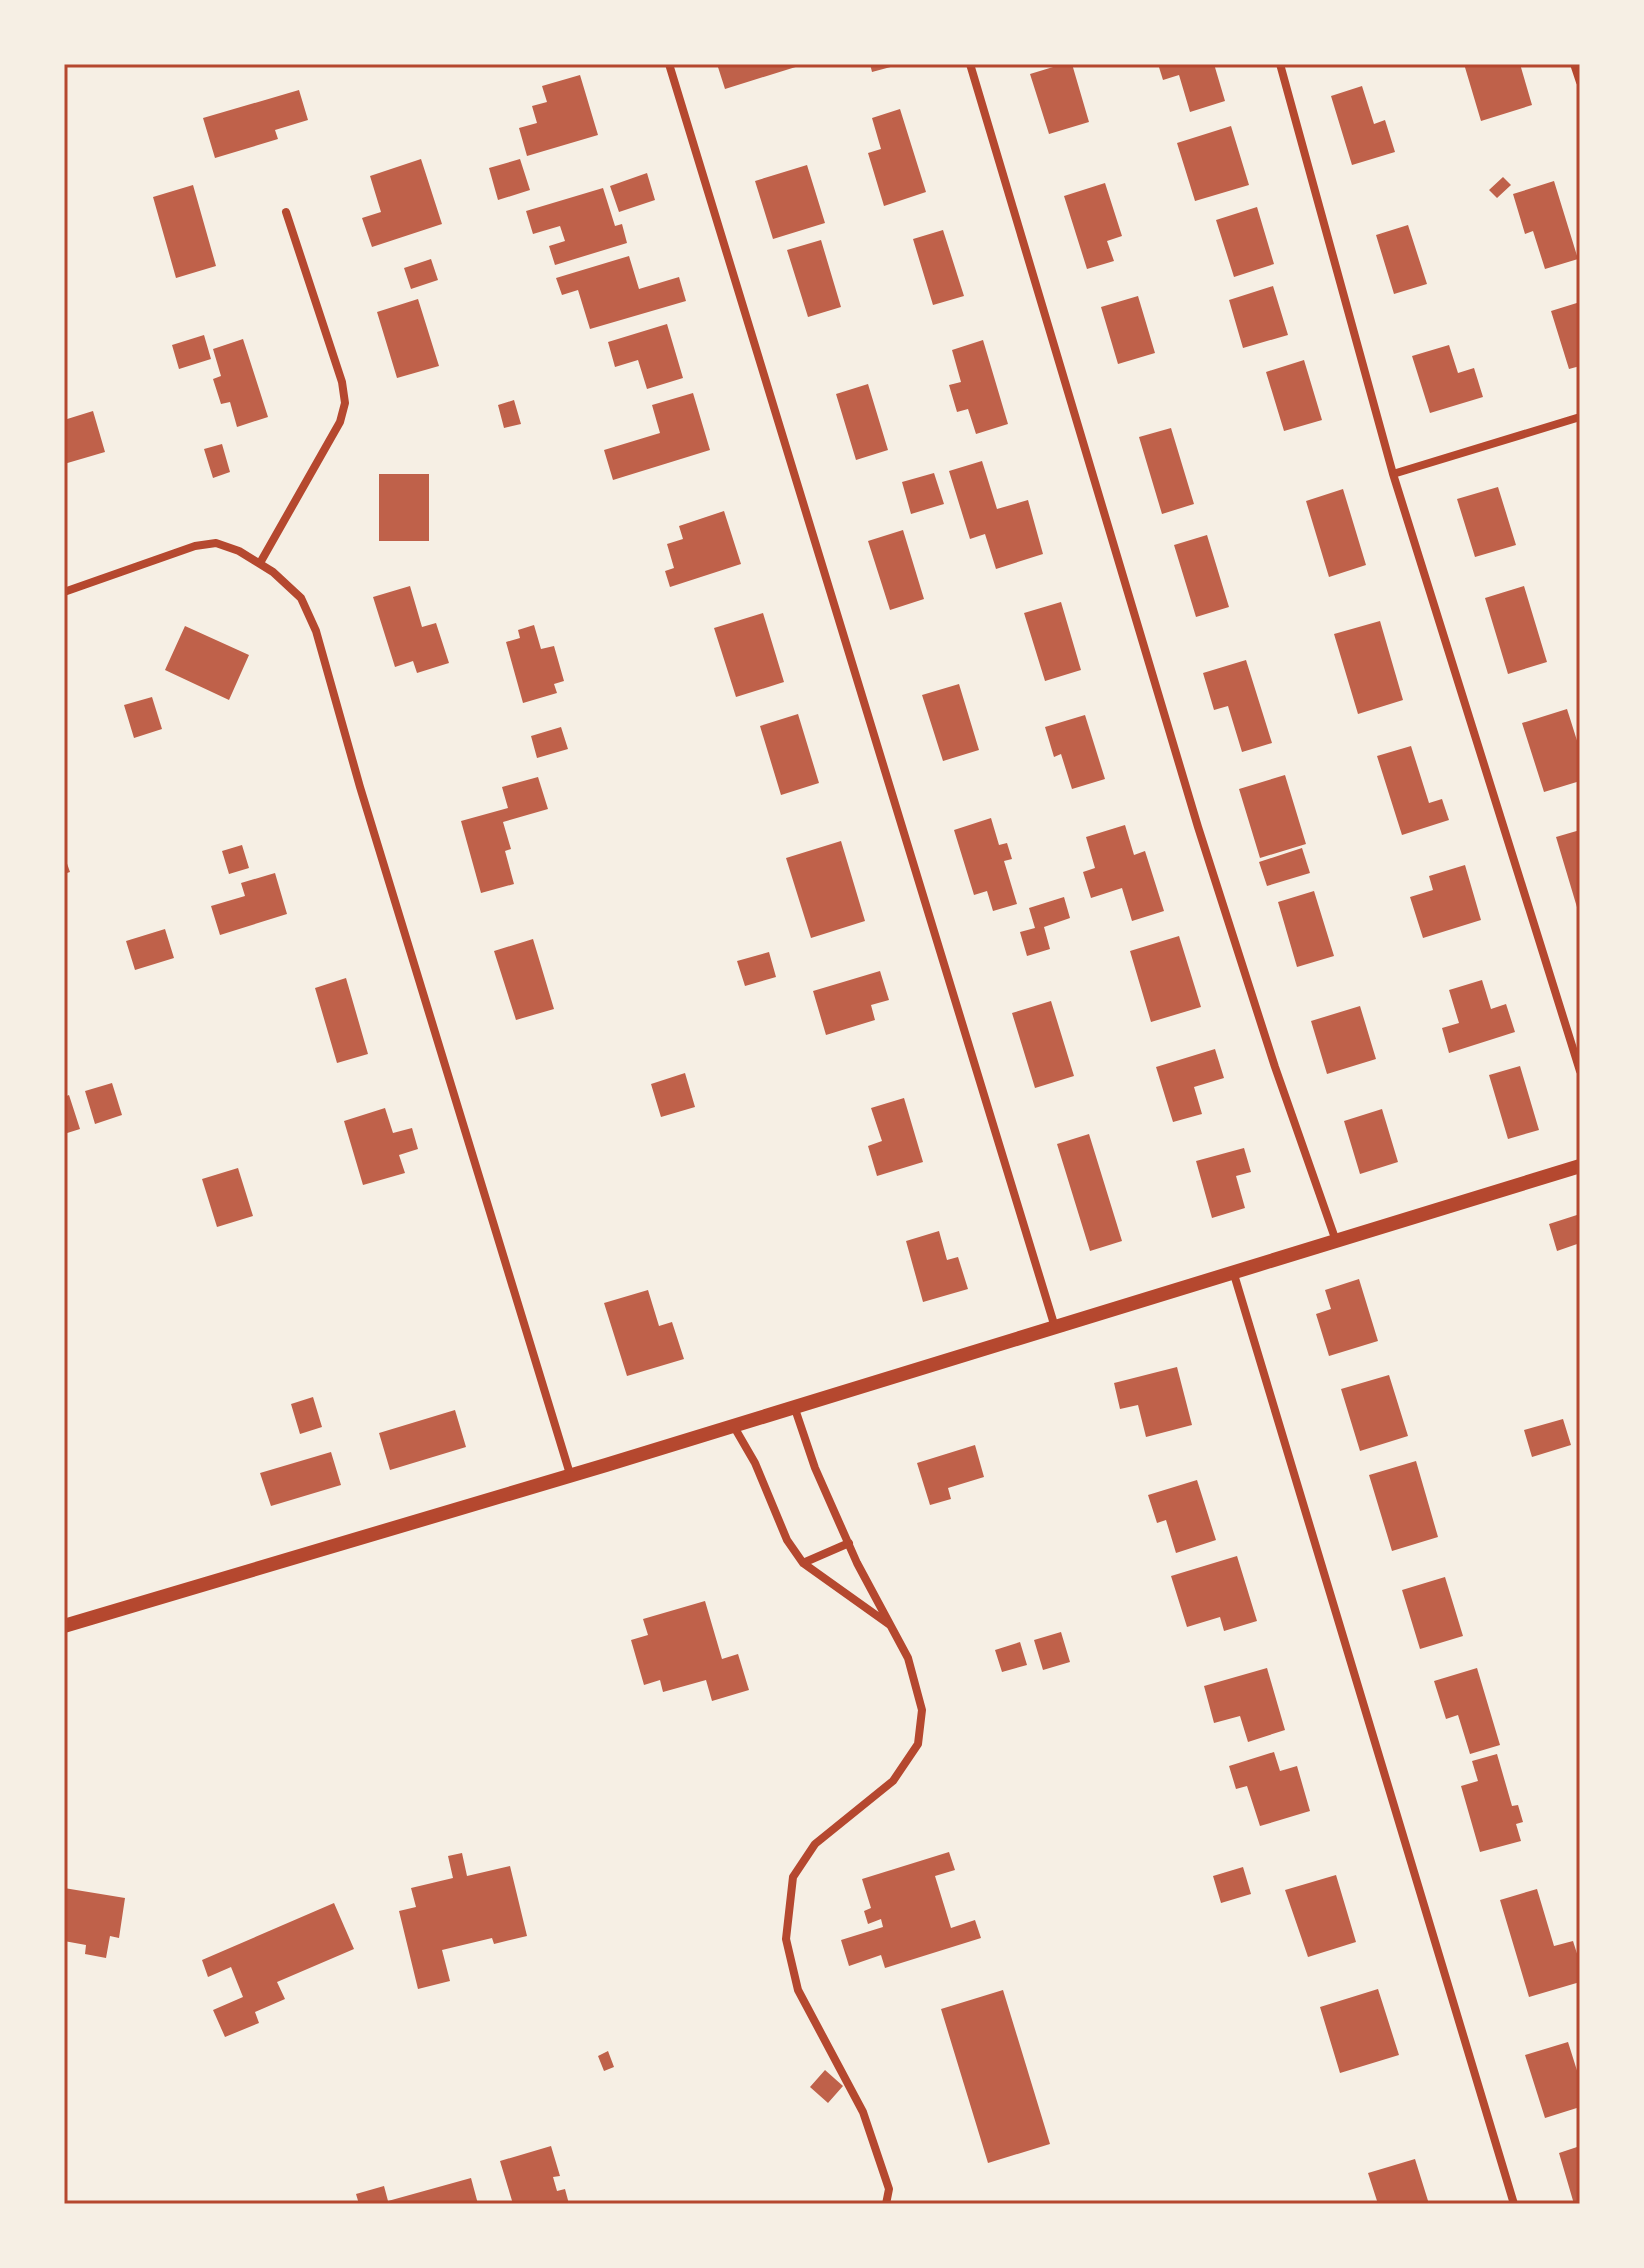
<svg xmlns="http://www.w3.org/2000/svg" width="1644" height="2268" font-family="'DM Sans',sans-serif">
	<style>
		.building { fill: #bf614a }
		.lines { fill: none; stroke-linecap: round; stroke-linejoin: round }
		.minor { stroke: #b5482f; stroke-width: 8 }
		.tertiary { stroke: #b5482f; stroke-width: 14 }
		.neatline { fill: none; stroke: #b5482f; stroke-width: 3 }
	</style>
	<rect width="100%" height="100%" fill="#f6efe4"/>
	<path class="building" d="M717,64H801L802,65L725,89Z
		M870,64H898V65L872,72Z
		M1063,64H1072L1089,122L1049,134L1030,74Z
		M1158,64H1214L1225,101L1190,112L1179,75L1163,80Z
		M1464,64H1520L1532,105L1481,121Z
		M580,75L598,135L527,156L519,128L537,123L532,106L547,102L542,86Z
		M1362,86L1374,124L1385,120L1395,152L1352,165L1331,96Z
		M299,90L308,120L275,130L278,139L215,158L203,118Z
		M900,109L926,192L884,206L868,153L881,149L872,118Z
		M1231,126L1249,185L1195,201L1177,143Z
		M421,159L442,224L372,247L362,218L381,212L370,176Z
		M520,159L530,190L498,200L489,168Z
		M807,165L825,223L773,239L755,181Z
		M647,173L655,200L619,212L610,186Z
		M1503,177L1511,185L1497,198L1489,190Z
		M1554,181L1578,259L1545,269L1533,231L1525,234L1513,194Z
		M1105,183L1122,236L1107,241L1114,261L1087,269L1064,196Z
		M193,185L216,266L176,278L153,197Z
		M603,188L615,226L622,224L627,243L555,265L549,246L565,241L560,226L533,234L526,211Z
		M1257,207L1274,264L1234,277L1216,220Z
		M1408,225L1427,284L1394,294L1376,235Z
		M943,230L964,296L933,305L913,239Z
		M821,240L841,307L808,317L787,250Z
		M629,256L639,289L679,277L686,301L590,329L578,290L562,295L556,278Z
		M431,259L438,280L411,289L404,268Z
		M1273,286L1288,335L1243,348L1229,300Z
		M1138,296L1155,353L1118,364L1101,307Z
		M418,299L439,366L397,378L377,312Z
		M1580,302V366L1569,369L1551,311Z
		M667,324L683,378L647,389L638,360L615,367L608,342Z
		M204,335L211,359L179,369L172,345Z
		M243,339L268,417L237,427L230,402L221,404L213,379L221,376L213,349Z
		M983,340L1008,424L976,434L968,409L957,412L949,385L961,382L952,350Z
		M1449,345L1458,373L1474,368L1483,397L1430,413L1412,356Z
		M1304,360L1322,420L1284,431L1266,372Z
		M868,384L888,450L856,460L836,394Z
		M693,393L710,450L613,480L604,450L660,433L652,405Z
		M514,400L521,424L504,428L498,405Z
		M93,411L105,452L64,464V420Z
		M1171,428L1194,504L1162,514L1139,437Z
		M222,444L230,472L213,478L204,449Z
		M982,461L997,509L1028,500L1043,554L996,569L985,534L970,539L949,471Z
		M934,473L944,504L911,514L902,482Z
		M379,474H429V541H379Z
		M1498,487L1516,545L1475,557L1457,499Z
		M1343,489L1366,565L1329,577L1306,501Z
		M724,511L741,564L670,587L665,571L674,568L667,544L683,539L679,526Z
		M903,530L924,599L890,610L868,541Z
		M1207,535L1229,607L1196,617L1174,545Z
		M410,586L422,627L436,623L449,663L417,673L413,661L395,667L373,597Z
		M1524,586L1547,662L1508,674L1485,598Z
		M1061,602L1081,670L1045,681L1024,613Z
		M763,613L784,682L736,697L714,628Z
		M1380,621L1403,700L1358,714L1334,634Z
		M534,625L541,649L554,646L564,681L554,684L557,693L523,703L506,642L520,638L518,630Z
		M185,626L249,655L229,700L165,670Z
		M1246,660L1272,743L1242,752L1228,706L1214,710L1203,673Z
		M959,684L979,750L943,761L922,695Z
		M152,697L162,729L134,738L124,705Z
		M1567,709L1580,750V781L1544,792L1522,723Z
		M798,714L819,783L781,795L760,726Z
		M1085,715L1105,779L1072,789L1061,754L1054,757L1045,727Z
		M561,727L568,749L537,758L531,736Z
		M1411,746L1429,803L1442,799L1449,820L1402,835L1377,756Z
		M1285,775L1306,844L1260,858L1239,789Z
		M538,777L548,809L503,822L511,849L505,851L514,884L481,893L461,821L508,808L502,787Z
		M991,818L999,845L1007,843L1012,859L1004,861L1017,904L993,911L987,891L974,895L954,830Z
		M1125,825L1134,855L1145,851L1164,911L1132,921L1122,888L1091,898L1083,872L1095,868L1086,837Z
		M1580,830V914H1579L1556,837Z
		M841,841L865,921L811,938L786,858Z
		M242,845L249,868L229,874L222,851Z
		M1302,848L1310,873L1267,886L1259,862Z
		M64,855L70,872L64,874Z
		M1465,865L1481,920L1423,938L1410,897L1433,890L1429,876Z
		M275,873L287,914L220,935L211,906L245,896L241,883Z
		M1314,891L1334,956L1297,967L1278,902Z
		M1064,897L1070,918L1044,927L1050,949L1027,956L1020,932L1035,928L1029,908Z
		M165,929L174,958L135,970L126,941Z
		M1179,936L1201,1007L1151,1022L1130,951Z
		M533,939L554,1009L516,1020L494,951Z
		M769,952L776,977L745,986L737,961Z
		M880,971L889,1000L871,1005L875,1020L826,1035L813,991Z
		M346,978L368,1054L337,1063L315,988Z
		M1482,980L1491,1009L1506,1004L1515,1032L1449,1053L1442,1028L1459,1023L1449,990Z
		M1051,1001L1074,1076L1035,1088L1012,1013Z
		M1360,1006L1376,1059L1327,1074L1311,1021Z
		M1215,1049L1224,1078L1194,1087L1202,1114L1173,1122L1156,1067Z
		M1520,1066L1539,1130L1508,1139L1489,1075Z
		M685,1073L695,1107L661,1117L651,1084Z
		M112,1083L122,1115L95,1124L85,1091Z
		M69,1095L80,1129L64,1134V1097Z
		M904,1098L923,1162L877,1176L868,1146L882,1141L871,1108Z
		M385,1108L393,1133L412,1128L418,1149L399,1155L405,1173L363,1185L344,1121Z
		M1382,1109L1398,1162L1360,1174L1344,1121Z
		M1089,1134L1122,1241L1090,1251L1057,1144Z
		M1244,1148L1251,1172L1236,1176L1245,1208L1212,1218L1196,1161Z
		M238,1168L253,1216L217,1227L202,1179Z
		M1580,1214V1243L1557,1251L1549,1224Z
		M939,1231L947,1260L958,1257L968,1289L923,1302L906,1241Z
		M1359,1279L1378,1341L1329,1356L1316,1314L1331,1309L1325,1290Z
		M648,1290L659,1326L672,1322L684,1359L627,1376L604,1303Z
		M1177,1367L1192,1425L1146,1437L1138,1405L1120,1409L1114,1383Z
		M1389,1375L1408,1436L1360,1451L1341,1389Z
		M313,1397L322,1427L300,1434L291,1404Z
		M455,1410L466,1447L390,1470L379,1433Z
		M1563,1419L1571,1445L1532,1457L1524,1430Z
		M975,1445L984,1477L948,1488L951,1499L930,1505L917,1463Z
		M331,1452L341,1485L271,1506L260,1473Z
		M1416,1461L1438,1537L1392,1551L1369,1475Z
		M1197,1480L1216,1540L1176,1553L1166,1520L1157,1523L1148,1495Z
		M1237,1556L1257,1621L1224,1631L1220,1617L1187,1627L1171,1576Z
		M1445,1577L1463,1636L1420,1649L1402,1590Z
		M705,1601L722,1659L738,1654L749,1690L712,1701L706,1680L663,1692L660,1680L644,1685L631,1640L648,1635L643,1619Z
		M1061,1632L1070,1662L1043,1670L1034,1640Z
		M1020,1642L1027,1665L1002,1672L995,1650Z
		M1267,1668L1285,1730L1248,1742L1240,1716L1214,1723L1204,1686Z
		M1477,1668L1500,1745L1470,1754L1458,1715L1446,1719L1434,1681Z
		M1274,1752L1280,1771L1297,1766L1310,1811L1260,1826L1247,1786L1236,1789L1229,1766Z
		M1497,1754L1512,1806L1518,1805L1523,1822L1516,1824L1521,1841L1480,1852L1461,1786L1478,1781L1472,1761Z
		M949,1852L955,1870L935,1876L951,1928L975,1920L981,1938L885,1968L881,1955L849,1966L841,1940L883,1927L881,1919L868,1924L864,1911L871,1908L862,1879Z
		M462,1853L467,1876L510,1866L527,1936L494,1944L492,1938L442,1950L450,1981L418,1989L399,1911L416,1907L411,1888L453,1878L448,1856Z
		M1243,1867L1251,1894L1221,1903L1213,1876Z
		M1336,1875L1356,1942L1308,1957L1285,1890Z
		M64,1888L125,1898L119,1938L110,1936L106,1958L85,1954L86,1945L64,1941Z
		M1537,1889L1554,1946L1573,1941L1580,1963V1982L1529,1997L1500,1900Z
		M334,1903L354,1949L277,1982L285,1999L255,2012L259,2023L225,2037L213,2010L243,1997L231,1967L208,1977L202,1960Z
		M1378,1989L1399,2055L1340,2073L1320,2007Z
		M1003,1990L1050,2144L988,2163L941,2009Z
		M1568,2042L1580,2080V2107L1545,2118L1525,2055Z
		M608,2051L614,2067L604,2071L598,2056Z
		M825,2070L843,2086L828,2103L810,2087Z
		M551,2146L560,2176L553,2177L557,2191L565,2189L569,2204H513L500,2161Z
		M1580,2146V2204H1574L1559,2153Z
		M1415,2159L1429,2204H1378L1368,2173Z
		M471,2178L478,2204H359L356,2194L384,2186L388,2201Z"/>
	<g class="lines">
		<path class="minor" d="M669,64L1054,1324
			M970,64L1198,827L1275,1067L1336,1241
			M1280,64L1393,474L1580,1071
			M1574,64L1580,82
			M1393,474L1580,417
			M260,563L340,422L345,403L342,382L286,212
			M64,592L195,546L216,543L239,551L273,572L301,598L316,631L360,787L570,1474
			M1233,1271L1514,2204
			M794,1406L815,1468L857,1563L908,1658L922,1710L918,1744L893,1781L815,1844L793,1877L786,1939L798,1990L863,2112L889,2189L886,2204
			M733,1425L755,1463L787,1540L803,1563L890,1625
			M803,1563L849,1543"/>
		<path class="tertiary" d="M64,1626L606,1465L1580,1166"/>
	</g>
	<rect width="1644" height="2268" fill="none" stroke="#f6efe4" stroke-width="132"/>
	<rect x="66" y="66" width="1512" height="2136" class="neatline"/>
</svg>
